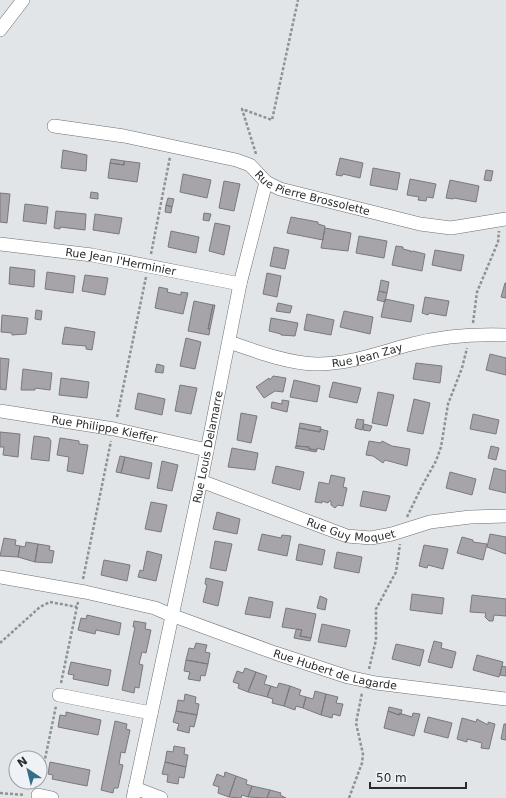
<svg xmlns="http://www.w3.org/2000/svg" width="506" height="798" font-family="'DejaVu Sans',sans-serif">
	<style>
		.building { fill: #a6a4a9; stroke: #7a797d }
		.lines { fill: none; stroke-linecap: round; stroke-linejoin: round }
		.street-casing { stroke: #6c6f72; stroke-width: 14 }
		.path { stroke: #8f9294; stroke-width: 2.5; stroke-dasharray: 3 2; stroke-linecap: butt }
		.street { stroke: #fff; stroke-width: 13 }
		.labels { text-anchor: middle; dominant-baseline: central; stroke-width: 3; stroke-linejoin: round; paint-order: stroke }
		.street-label { font-size: 11px; fill: #292a2b; stroke: #eef2f6 }
	</style>
	<rect width="100%" height="100%" fill="#e1e5e8"/>
	<path class="building" d="M63,150L87,155L86,171L61,168Z
		M340,158L363,163L360,178L343,174L342,176L336,175Z
		M111,159L124,161V165L110,163Z
		M124,161L140,163L137,182L108,178L110,163L124,165Z
		M373,168L400,173L397,190L370,185Z
		M486,170L493,171L491,181L484,180Z
		M183,174L211,180L207,198L180,192Z
		M410,179L436,184L433,198L427,197L426,201L418,200L419,197L407,195Z
		M450,180L479,186L476,202L454,198L453,199L446,198Z
		M224,181L240,184L234,211L219,208Z
		M91,192L98,193V199L90,198Z
		M0,193L10,194L7,223L0,222Z
		M168,198L174,199L172,207L166,205Z
		M25,204L48,207L46,224L23,221Z
		M166,205L172,207L171,213L165,212Z
		M56,211L86,214L85,230L60,227V229L54,228Z
		M204,213L211,214L209,221L203,220Z
		M95,214L122,218L119,234L93,230Z
		M291,217L318,222V224L325,226L323,240L287,233Z
		M215,223L230,226L224,255L209,251Z
		M325,228L351,233L348,251L321,248Z
		M171,231L199,237L196,253L168,247Z
		M359,236L387,241L384,258L356,253Z
		M396,246L403,247V249L411,251L410,252L413,251L425,254L422,271L392,265Z
		M274,247L289,250L285,269L270,266Z
		M435,250L464,255L461,271L432,265Z
		M10,267L35,270L34,287L9,284Z
		M47,272L75,276L73,293L45,289Z
		M267,273L281,276L277,297L263,294Z
		M85,275L108,278L105,295L82,291Z
		M381,280L389,282L387,293L379,291Z
		M505,283H506V298L501,297Z
		M159,287L168,289L167,292L181,295V292L188,293L183,314L155,308Z
		M379,291L387,293L385,302L377,300Z
		M425,297L449,301L446,316L429,313L428,315L422,313Z
		M385,299L414,305L411,322L381,317Z
		M194,301L213,305L208,329H210L209,335L188,331Z
		M278,303L292,306L290,313L276,311Z
		M213,305H215L210,329H208Z
		M36,310L42,311L41,320L35,319Z
		M344,311L373,317L370,334L340,327Z
		M307,314L334,320L331,335L304,330Z
		M2,315L28,318L26,334L12,335V333L1,332Z
		M271,318L298,323L295,336L281,335V334L269,331Z
		M65,327L95,332L92,350L86,349V346L62,344Z
		M186,338L201,342L195,369L180,366Z
		M490,354L506,358V375L486,370Z
		M0,358L9,359L6,390L0,389Z
		M416,363L442,366L440,383L413,379Z
		M157,364L164,366L163,373L155,372Z
		M23,369L52,373L50,390L35,388V390H21Z
		M273,376L286,378L283,392L275,391L264,398L256,387L269,378L270,380Z
		M61,378L89,382L87,398L59,395Z
		M294,380L320,386L317,402L290,397Z
		M333,382L361,388L357,403L329,397Z
		M180,385L197,388L191,414L175,411Z
		M378,392L394,395L387,426L372,423Z
		M138,393L165,399L162,415L135,409Z
		M414,399L430,403L423,434L407,431Z
		M282,400L289,401L287,412L271,408L272,402L282,404Z
		M241,413L257,416L251,443L237,440Z
		M473,414L499,420L496,434L470,429Z
		M357,419L364,420L362,430L355,428Z
		M300,423L321,427L320,432L299,428Z
		M364,424L372,426L370,431L363,430Z
		M299,428L320,432V429L328,431L324,450L317,448V450L309,449V447L296,446Z
		M0,432L20,434L18,457L3,455L4,447H0Z
		M34,436L49,438L51,441L49,461L31,459Z
		M60,438L79,441V444L88,445L83,474L67,471L69,457L57,455Z
		M369,441L381,443L382,441L392,446L410,449L407,466L385,460L383,463L373,456L366,455Z
		M296,446L309,447V449L317,450L316,452L295,448Z
		M491,446L499,448L496,460L488,458Z
		M232,448L258,453L255,470L228,467Z
		M120,456L125,457L121,473L116,472Z
		M125,457L152,463L149,479L121,473Z
		M162,461L178,465L172,491L157,488Z
		M276,466L304,472L300,490L272,483Z
		M494,468L506,471V493L489,489Z
		M450,472L476,479L472,495L446,488Z
		M331,475L345,478L343,487L347,488L343,506L338,505L335,508L331,505V501H329L328,503L322,501V503L315,502L319,482L329,484Z
		M363,491L390,496L386,511L360,506Z
		M151,502L167,505L161,532L145,529Z
		M217,512L240,519L237,534L213,529Z
		M262,534L281,538L282,535L291,536L287,556L258,550Z
		M490,534L506,537V554L487,547Z
		M462,537L473,540V542L487,544L483,560L457,553Z
		M4,538L16,540L15,545L20,546L18,557L0,556Z
		M215,541L232,544L226,571L210,568Z
		M26,542L38,544L35,562L18,557L20,546L25,547Z
		M38,544L50,546L49,550L54,551L52,563L35,562Z
		M299,544L325,550L322,565L296,560Z
		M424,545L448,549L443,569L428,565L427,568L419,566Z
		M147,551L162,555L156,581L138,577L140,570L143,571Z
		M337,552L362,557L359,573L334,568Z
		M104,560L130,565L127,581L101,575Z
		M206,578L223,582L218,606L203,602L207,585L205,584Z
		M412,594L444,598L442,614L410,610Z
		M472,595L506,599V616L494,615L493,621H489L485,617L486,613L470,612Z
		M320,596L327,599L325,610L317,608Z
		M249,597L273,602L270,618L245,614Z
		M286,608L316,614L311,638L300,636L302,630L282,627Z
		M87,615L121,623L119,635L96,630L95,634L78,630L81,618L86,619Z
		M134,621L146,623L145,629L151,630L146,653L142,652L139,664L143,665L139,688L135,687L134,693L122,690L135,627H133Z
		M322,624L350,630L346,647L318,642Z
		M298,629L302,630L300,636L311,638L310,641L294,638L296,630Z
		M434,641L442,643L441,648L456,652L452,668L428,662Z
		M196,643L207,645L205,652L210,653L208,664L186,660L189,648L194,649Z
		M396,644L424,650L420,666L392,659Z
		M477,655L503,662L499,677L473,670Z
		M186,660L208,664L205,676L201,675L200,681L188,679L190,672L184,671Z
		M71,662L111,670L108,686L73,679L74,675L68,674Z
		M502,666L506,667V676L500,675Z
		M245,668L256,672L248,692L238,688L239,684L233,682L237,671L243,673Z
		M256,672L267,676L264,684L271,686L267,697L248,692Z
		M279,683L290,686L284,706L272,703L273,699L267,697L271,686L277,688Z
		M290,686L301,690L299,695L306,697L303,708L296,706L295,710L284,706Z
		M315,691L326,694L321,715L303,708L306,697L313,699Z
		M185,694L196,697L195,703L199,704L197,715L176,711L178,700L184,701Z
		M326,694L338,697L336,703L343,704L340,716L333,714L332,718L321,715Z
		M389,707L402,710L401,714L399,715L388,711Z
		M176,711L197,715L194,727L190,726L189,733L177,730L179,724L173,722Z
		M388,711L399,715V713L412,717L413,713L420,714L414,736L384,728Z
		M66,712L101,720L98,735L58,727L60,715L66,716Z
		M428,717L452,723L448,738L424,732Z
		M462,718L476,722L477,719L488,725V722L495,724L489,749L481,748L482,743L467,739V742L457,739Z
		M115,721L127,724L126,729L130,730L125,753L121,752L119,764L123,765L118,788H114L113,793L101,790Z
		M504,724H506V740L501,739Z
		M174,746L185,748L184,754L188,755L186,767L165,762L167,751L173,752Z
		M50,762L90,770L87,786L52,779L53,775L48,774Z
		M165,762L186,767L184,778L179,777L178,784L167,782L168,775L162,774Z
		M225,772L236,776L229,797L218,793L219,787L213,785L217,774L224,777Z
		M236,776L247,780L246,784L252,786L248,797L242,795L241,798L229,797Z
		M252,786L270,790L267,798L248,797Z
		M270,790L281,793L280,795L286,798H267Z"/>
	<g class="lines">
		<g class="street-casing">
			<g id="street">
				<path d="M0,30L23,0"/>
				<path id="s1" d="M54,126L124,136L236,160L250,165L266,182L280,189L420,224L451,228L506,219"/>
				<path id="s2" d="M0,244L92,255L240,284"/>
				<path id="s3" d="M229,342C255,351 290,364 317,364C351,364 381,352 412,344C443,336 475,334 506,335"/>
				<path id="s4" d="M0,411L114,429L207,450"/>
				<path id="s5" d="M201,481L347,536L371,538L392,534L430,522L470,517L506,516"/>
				<path id="s6" d="M0,577L85,592L155,608L171,615L275,653L348,677L376,683L506,699"/>
				<path d="M59,695L151,713"/>
				<path d="M135,788L161,798"/>
				<path d="M38,795L52,798"/>
				<path id="s7" d="M133,798L201,481L240,284L266,182"/>
			</g>
		</g>
		<path class="path" d="M256,154L242,109L272,120L298,0
			M151,254L170,157
			M473,323L477,292L498,242L499,231
			M117,417L146,277
			M407,517L422,486L436,461L441,447L448,404L462,368L467,348
			M83,579L111,441
			M0,643L40,607L50,602L77,607
			M369,669L376,640V609L396,572L400,544
			M61,683L78,602
			M40,783L56,706
			M0,793L25,795
			M349,798L362,763L363,754L356,723L362,693"/>
		<use href="#street" class="street"/>
	</g>
	<g class="labels">
		<g class="street-label">
			<text stroke="none"><textPath href="#s1" startOffset="271">Rue Pierre Brossolette</textPath></text>
			<text stroke="none"><textPath href="#s2" startOffset="122">Rue Jean l'Herminier</textPath></text>
			<text stroke="none"><textPath href="#s3" startOffset="142">Rue Jean Zay</textPath></text>
			<text stroke="none"><textPath href="#s4" startOffset="106">Rue Philippe Kieffer</textPath></text>
			<text stroke="none"><textPath href="#s7" startOffset="359">Rue Louis Delamarre</textPath></text>
			<text stroke="none"><textPath href="#s5" startOffset="159">Rue Guy Moquet</textPath></text>
			<text stroke="none"><textPath href="#s6" startOffset="349">Rue Hubert de Lagarde</textPath></text>
		</g>
	</g>
	<g transform="translate(28 770) rotate(325)"><circle r="19" fill="#eef2f6" stroke="#9fa2a5"/>
	<path d="M0-3L7 15L0 10L-7 15Z" fill="#336f86"/>
	<text y="-6" font-size="11" font-weight="bold" text-anchor="middle" fill="#292a2b">N</text>
	</g>
	<path d="M370 782v6h96v-6" fill="none" stroke="#292a2b" stroke-width="2"/>
	<text x="376" y="782" font-size="12" fill="#292a2b" stroke="#eef2f6" stroke-width="3" paint-order="stroke">50 m</text>
</svg>
